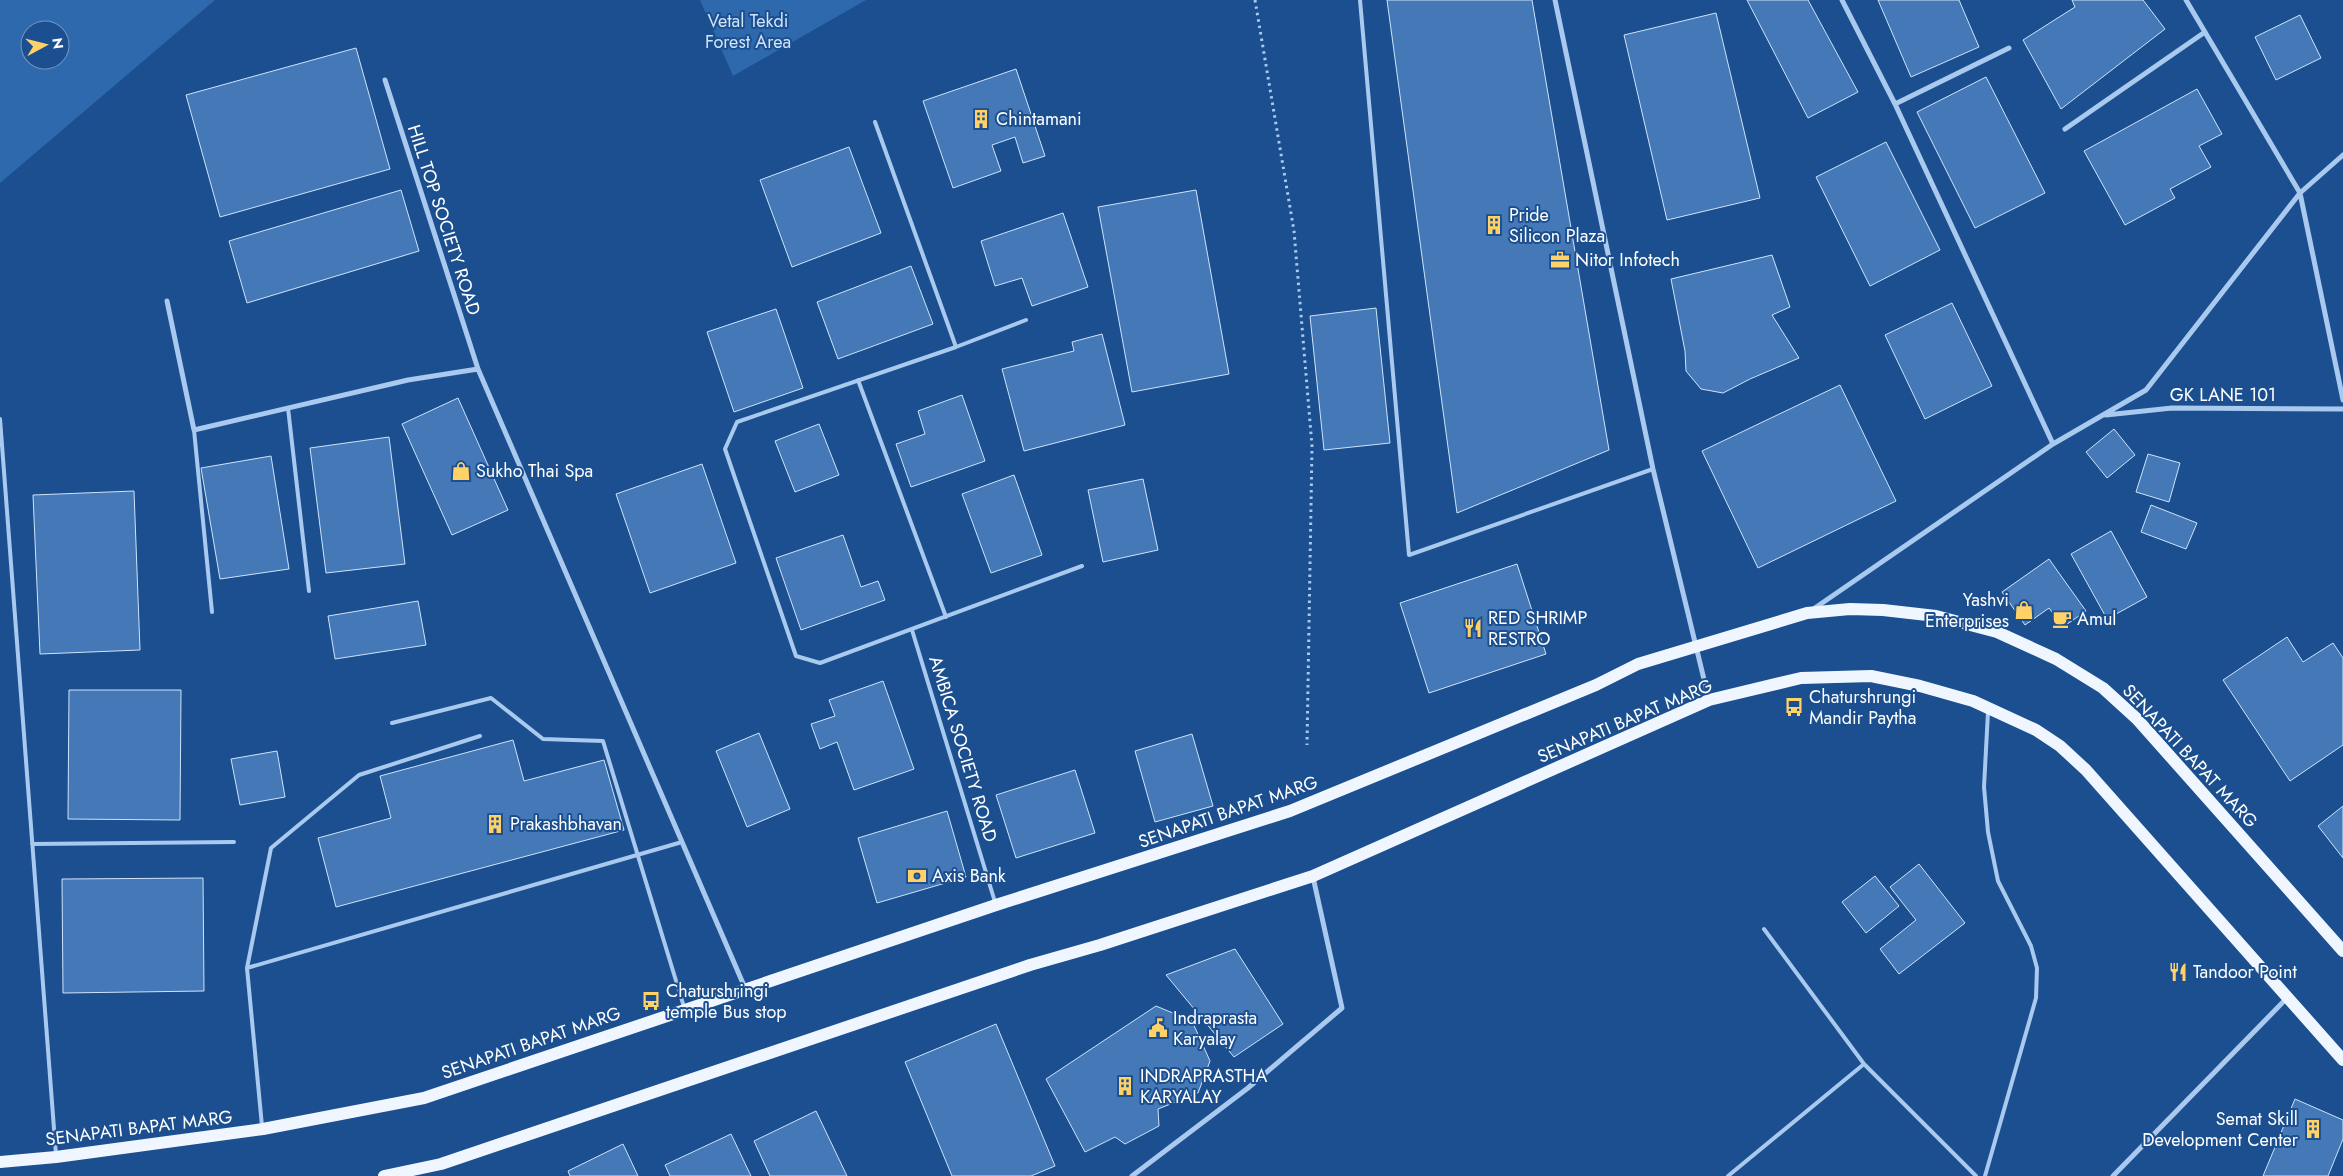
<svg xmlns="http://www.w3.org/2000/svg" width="2343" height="1176" font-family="Jost,sans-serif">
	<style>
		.green { fill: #2e69ad; fill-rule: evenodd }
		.building { fill: #4478b7; stroke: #cfe3fa }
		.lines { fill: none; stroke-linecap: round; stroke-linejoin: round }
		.path { stroke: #a9c9ee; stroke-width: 3; stroke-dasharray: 2.5 4; stroke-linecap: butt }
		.lane { stroke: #a9c9ee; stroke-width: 4 }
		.street { stroke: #a9c9ee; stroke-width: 5 }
		.primary { stroke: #f0f6ff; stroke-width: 12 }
		.labels { text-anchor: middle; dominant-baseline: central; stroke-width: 4; stroke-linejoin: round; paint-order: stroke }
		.park-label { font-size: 18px; fill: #cfe3fa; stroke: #1b4f8f }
		.poi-label { font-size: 18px; fill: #fff; stroke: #1b4f8f; text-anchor: start }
		.street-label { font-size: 18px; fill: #fff; stroke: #1b4f8f }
	</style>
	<rect width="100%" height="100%" fill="#1b4f8f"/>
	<path class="green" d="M0,0H215L0,183ZM30,30H60V60H30Z
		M700,0H866L733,76Z"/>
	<path class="building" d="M1387,0H1532L1609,450L1457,513Z
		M1747,0H1808L1858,92L1808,118Z
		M1878,0H1959L1979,47L1911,77Z
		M2072,0H2143L2165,29L2061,109L2023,40L2075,7Z
		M1716,13L1760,198L1667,220L1624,35Z
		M2300,15L2321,58L2276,80L2255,37Z
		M356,48L390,169L220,217L186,95Z
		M1016,69L1045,156L1023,163L1015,137L992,145L1001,171L953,188L923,101Z
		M1986,77L2045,193L1975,228L1917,112Z
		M2197,89L2222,134L2199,146L2211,167L2170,189L2175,198L2125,225L2084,151Z
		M1886,142L1940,250L1870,286L1816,177Z
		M849,147L881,233L792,267L760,180Z
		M401,190L419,251L247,303L229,241Z
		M1196,190L1229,374L1132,392L1098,207Z
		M1063,213L1088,287L1032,306L1022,278L995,286L981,241Z
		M1772,255L1790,307L1772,315L1799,358L1750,379L1723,393L1701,389L1686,371L1685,351L1671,279Z
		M911,266L933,324L838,359L817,302Z
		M1952,303L1992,386L1925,419L1885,335Z
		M1376,308L1390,443L1324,450L1310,316Z
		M776,309L803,388L734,412L707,332Z
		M1102,334L1125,425L1024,451L1002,369L1074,351L1072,342Z
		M1840,385L1896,501L1758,568L1702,451Z
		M962,395L985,461L911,487L896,444L925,434L918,411Z
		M458,398L508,510L452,535L402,424Z
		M819,424L839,475L795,492L775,441Z
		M2114,429L2135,455L2107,478L2086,452Z
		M389,437L405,564L326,573L310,448Z
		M2148,454L2180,463L2169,502L2136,492Z
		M271,456L289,569L220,579L201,468Z
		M702,464L736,563L650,593L616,494Z
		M1014,475L1042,555L991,573L962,494Z
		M1143,479L1158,550L1103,562L1088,490Z
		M134,491L140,650L40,654L33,495Z
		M2151,505L2197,523L2186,549L2141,532Z
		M2111,531L2147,597L2107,619L2071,554Z
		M843,535L861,587L878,581L885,600L801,630L776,558Z
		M2049,559L2086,611L2063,627L2049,608L2025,625L2002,592Z
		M1517,564L1546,654L1429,693L1400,603Z
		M418,601L426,645L335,659L328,616Z
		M2287,637L2303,662L2333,643L2343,658V745L2290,781L2223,680Z
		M883,681L914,769L854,790L837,742L820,749L811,724L835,716L829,700Z
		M69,690H181L180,820L68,819Z
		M759,733L790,809L747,827L716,751Z
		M1192,734L1213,806L1155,822L1135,751Z
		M513,740L524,781L604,760L624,830L336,907L318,838L391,818L380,776Z
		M277,751L285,797L240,805L231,759Z
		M1075,770L1095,833L1016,858L996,795Z
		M2343,806V858L2318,826Z
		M947,811L966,877L877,903L858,838Z
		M1919,864L1965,923L1899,974L1880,949L1916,920L1890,887Z
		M1875,876L1899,906L1866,933L1842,902Z
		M203,878L204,991L63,993L62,879Z
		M1235,949L1283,1024L1234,1057L1166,975Z
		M1156,1006L1192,1021L1210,1061L1198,1093L1158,1109L1159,1126L1125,1144L1115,1137L1085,1152L1046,1079Z
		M996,1024L1055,1166L1031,1176H952L905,1062Z
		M2295,1099L2343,1120V1139L2328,1176H2263Z
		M816,1111L847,1176H770L754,1141Z
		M731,1134L751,1176H670L665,1165Z
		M623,1144L638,1176H570L568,1171Z"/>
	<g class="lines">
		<path class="path" d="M1255,0L1294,231L1312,446L1307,745"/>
		<path class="lane" d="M1360,0L1409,555L1653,469
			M875,122L956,347
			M1026,320L956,347L737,422L725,449L796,656L820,663L1082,566
			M858,380L946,617
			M288,408L309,591
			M0,419L56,1155
			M194,430L212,612
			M912,630L995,902
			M392,723L491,698L543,739L603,741L684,1007
			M32,844L234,842
			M1764,929L1864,1064L1976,1176
			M247,968L682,842
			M262,1126L247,968L271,848L359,775L480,736
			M1728,1176L1864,1064
			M1985,1176L2036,998L2037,968L2031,946L1998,881L1988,832L1984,787L1988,712"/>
		<path class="street" d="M1555,0L1653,469L1709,700
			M1842,0L1895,104L2053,444
			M2186,0L2300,193L2343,400
			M385,80L478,369
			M1895,104L2009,48
			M2065,129L2205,32
			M167,301L194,430L408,380L478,369L745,988
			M2106,415L2172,408L2343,409
			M1812,610L2053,444L2146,390L2300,193L2343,155
			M1132,1176L1248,1088L1342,1008L1313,877
			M2113,1176L2287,998"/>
		<path class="primary" d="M0,1162L56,1157L263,1129L424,1098L996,905L1290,811L1596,685L1638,664L1807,613L1850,609L1883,610L1936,616L1997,632L2056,659L2103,688L2137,719L2343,951
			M384,1176L441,1164L1030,965L1100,945L1313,876L1709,700L1801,678L1871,676L1920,686L1973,701L2036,730L2060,746L2086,770L2343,1060"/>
	</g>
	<defs>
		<g id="building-bare" transform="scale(1.5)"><path d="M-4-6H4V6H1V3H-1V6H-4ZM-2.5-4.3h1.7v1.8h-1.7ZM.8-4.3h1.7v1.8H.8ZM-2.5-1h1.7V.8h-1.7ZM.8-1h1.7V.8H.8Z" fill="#ffd166" stroke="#1b4f8f" stroke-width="2.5" paint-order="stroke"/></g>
		<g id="office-bare" transform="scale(1.5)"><path d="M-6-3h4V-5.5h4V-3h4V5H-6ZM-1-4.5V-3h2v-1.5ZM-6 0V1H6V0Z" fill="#ffd166" stroke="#1b4f8f" stroke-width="2.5" paint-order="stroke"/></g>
		<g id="shop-bare" transform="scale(1.5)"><path d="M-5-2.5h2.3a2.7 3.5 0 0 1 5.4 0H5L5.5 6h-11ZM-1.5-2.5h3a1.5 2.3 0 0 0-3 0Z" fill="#ffd166" stroke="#1b4f8f" stroke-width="2.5" paint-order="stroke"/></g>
		<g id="cafe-bare" transform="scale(1.5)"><path d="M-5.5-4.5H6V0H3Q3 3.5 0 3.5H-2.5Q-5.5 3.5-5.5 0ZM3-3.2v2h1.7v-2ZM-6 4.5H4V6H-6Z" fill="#ffd166" stroke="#1b4f8f" stroke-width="2.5" paint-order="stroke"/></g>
		<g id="restaurant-bare" transform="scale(1.5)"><path d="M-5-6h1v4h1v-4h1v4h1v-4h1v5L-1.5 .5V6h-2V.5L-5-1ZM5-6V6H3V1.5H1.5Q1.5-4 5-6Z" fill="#ffd166" stroke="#1b4f8f" stroke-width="2.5" paint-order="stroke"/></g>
		<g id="bus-bare" transform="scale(1.5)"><path d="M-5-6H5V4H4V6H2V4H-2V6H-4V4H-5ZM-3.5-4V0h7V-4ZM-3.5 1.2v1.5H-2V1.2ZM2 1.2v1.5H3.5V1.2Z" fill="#ffd166" stroke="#1b4f8f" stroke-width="2.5" paint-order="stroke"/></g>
		<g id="bank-bare" transform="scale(1.5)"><path d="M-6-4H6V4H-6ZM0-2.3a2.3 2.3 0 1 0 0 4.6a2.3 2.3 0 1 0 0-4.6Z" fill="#ffd166" stroke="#1b4f8f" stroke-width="2.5" paint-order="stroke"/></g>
		<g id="civic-bare" transform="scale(1.5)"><path d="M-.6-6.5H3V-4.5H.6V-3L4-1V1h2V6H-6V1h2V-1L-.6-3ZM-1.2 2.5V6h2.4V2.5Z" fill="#ffd166" stroke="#1b4f8f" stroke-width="2.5" paint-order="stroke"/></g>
	</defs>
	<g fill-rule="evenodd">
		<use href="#building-bare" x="981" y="119"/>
		<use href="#building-bare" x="1494" y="225"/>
		<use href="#office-bare" x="1560" y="260"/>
		<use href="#shop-bare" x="461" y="471"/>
		<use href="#shop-bare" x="2024" y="610"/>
		<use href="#cafe-bare" x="2062" y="619"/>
		<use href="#restaurant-bare" x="1473" y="628"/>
		<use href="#bus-bare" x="1794" y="707"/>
		<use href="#building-bare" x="495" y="824"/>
		<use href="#bank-bare" x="917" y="876"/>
		<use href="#restaurant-bare" x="2178" y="972"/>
		<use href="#bus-bare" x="651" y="1001"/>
		<use href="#civic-bare" x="1158" y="1028"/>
		<use href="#building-bare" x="1125" y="1086"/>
		<use href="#building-bare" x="2313" y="1129"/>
	</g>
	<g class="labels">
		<g class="park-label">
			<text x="748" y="21">Vetal Tekdi<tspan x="748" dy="21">Forest Area</tspan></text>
		</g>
		<g class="poi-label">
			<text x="996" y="119">Chintamani</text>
			<text x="1509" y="215">Pride<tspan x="1509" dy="21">Silicon Plaza</tspan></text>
			<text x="1575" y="260">Nitor Infotech</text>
			<text x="476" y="471">Sukho Thai Spa</text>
			<text x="2009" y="600" text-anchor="end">Yashvi<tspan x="2009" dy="21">Enterprises</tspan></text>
			<text x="1488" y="618">RED SHRIMP<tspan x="1488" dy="21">RESTRO</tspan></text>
			<text x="2077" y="619">Amul</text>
			<text x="1809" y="697">Chaturshrungi<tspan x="1809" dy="21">Mandir Paytha</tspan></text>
			<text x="510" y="824">Prakashbhavan</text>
			<text x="932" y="876">Axis Bank</text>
			<text x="2193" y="972">Tandoor Point</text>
			<text x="666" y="991">Chaturshringi<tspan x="666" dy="21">temple Bus stop</tspan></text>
			<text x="1173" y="1018">Indraprasta<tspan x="1173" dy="21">Karyalay</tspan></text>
			<text x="1140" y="1076">INDRAPRASTHA<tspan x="1140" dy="21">KARYALAY</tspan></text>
			<text x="2298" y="1119" text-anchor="end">Semat Skill<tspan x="2298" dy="21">Development Center</tspan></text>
		</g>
		<g class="street-label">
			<text transform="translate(444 220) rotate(72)">HILL TOP SOCIETY ROAD</text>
			<text x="2223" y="395">GK LANE 101</text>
			<text transform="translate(1625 721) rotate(-23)">SENAPATI BAPAT MARG</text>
			<text transform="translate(963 749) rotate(73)">AMBICA SOCIETY ROAD</text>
			<text transform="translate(2190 756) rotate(47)">SENAPATI BAPAT MARG</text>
			<text transform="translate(1228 812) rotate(-19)">SENAPATI BAPAT MARG</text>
			<text transform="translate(531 1043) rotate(-19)">SENAPATI BAPAT MARG</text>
			<text transform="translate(139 1128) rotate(-7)">SENAPATI BAPAT MARG</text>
		</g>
	</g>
	<g transform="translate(45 45) rotate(83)"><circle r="24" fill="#1b4f8f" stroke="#7695bc"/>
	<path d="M0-4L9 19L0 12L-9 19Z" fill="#ffd166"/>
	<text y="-8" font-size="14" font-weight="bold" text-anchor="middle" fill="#ffffff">N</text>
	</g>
</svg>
